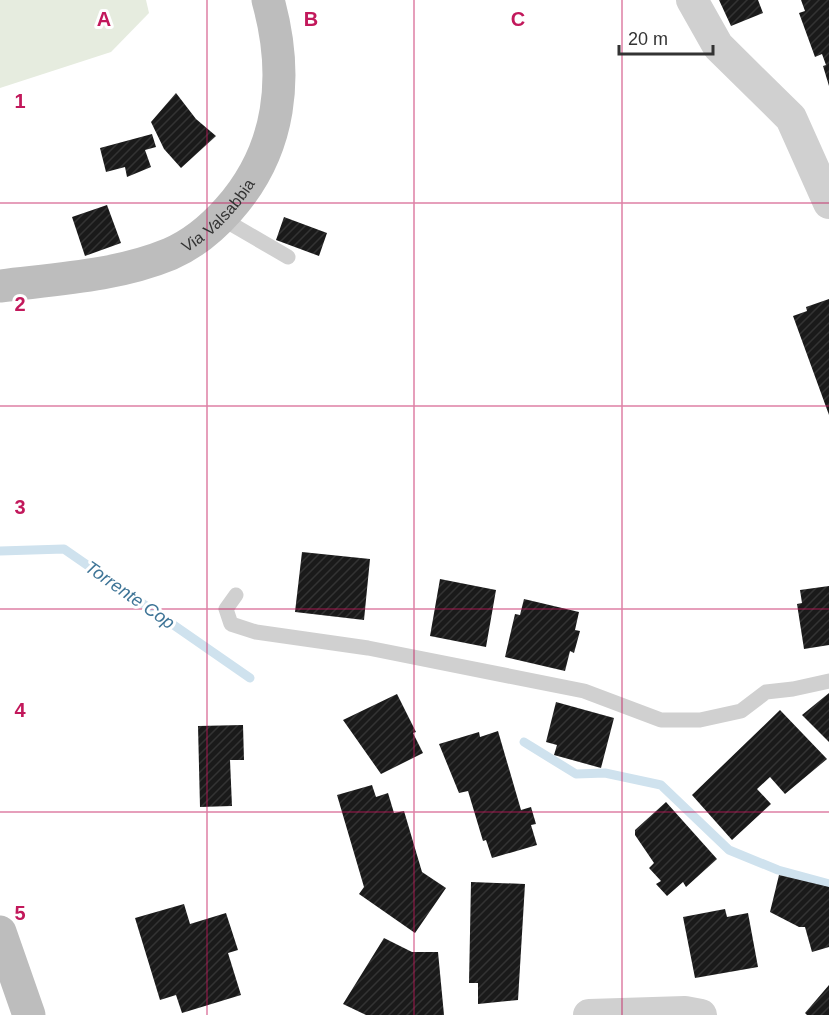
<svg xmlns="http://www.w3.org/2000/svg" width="829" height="1015" font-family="Arial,sans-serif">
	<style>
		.grass { fill: #e6ecdf }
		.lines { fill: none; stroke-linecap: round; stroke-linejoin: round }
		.stream { stroke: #cfe2ee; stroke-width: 9 }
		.building { fill: url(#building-hatch) }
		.service { stroke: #d0d0d0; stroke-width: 15 }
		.minor { stroke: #d0d0d0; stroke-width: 32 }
		.secondary { stroke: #bdbdbd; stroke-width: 33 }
		.grid { fill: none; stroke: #c2185b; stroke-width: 1.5; stroke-opacity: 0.55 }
		.labels { text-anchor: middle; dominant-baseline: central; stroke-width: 6; stroke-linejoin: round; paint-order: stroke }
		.street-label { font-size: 16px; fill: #333; stroke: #fff }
		.water-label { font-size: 18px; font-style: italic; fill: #3f7597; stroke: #fff }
		.grid-label { font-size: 20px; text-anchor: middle; font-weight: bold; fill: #c2185b; stroke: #fff; stroke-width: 6; stroke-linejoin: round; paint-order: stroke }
	</style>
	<defs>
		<pattern id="building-hatch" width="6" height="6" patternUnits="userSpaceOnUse" patternTransform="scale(1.5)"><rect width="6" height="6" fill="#1a1a1a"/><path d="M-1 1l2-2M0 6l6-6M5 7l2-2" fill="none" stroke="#333"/></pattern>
	</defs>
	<rect width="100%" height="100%" fill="#fff"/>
	<path class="grass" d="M0,0H146L149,13L111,52L0,88Z"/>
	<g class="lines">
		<path class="stream" d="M0,551L64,549L250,678
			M524,742L576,774L605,773L661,785L729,850L778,870L829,884"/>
	</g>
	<path class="building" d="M719,0H758L763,13L731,26Z
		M801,0H829V86L823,66L826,65L822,54L815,57L799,13L805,11Z
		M176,93L196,119L216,136L181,168L164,149L151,122Z
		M152,134L156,147L145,150L151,167L127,177L125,167L106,172L100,148Z
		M107,205L121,243L85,256L72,217Z
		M284,217L327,233L319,256L276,240Z
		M829,299V415L793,316L807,311L806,307Z
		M302,552L370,559L364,620L295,612Z
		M440,579L496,590L486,647L430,636Z
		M829,586V645L804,649L797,604L802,603L800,590Z
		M524,599L579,612L575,630L580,631L574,653L570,651L565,671L505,657L515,614L520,615Z
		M829,693V742L802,715Z
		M397,694L416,732L413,733L423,753L381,774L343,720Z
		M556,702L614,718L601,768L554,755L557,745L546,742Z
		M780,710L827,759L785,794L770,777L757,789L771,804L732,840L692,795Z
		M243,725L244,760H230L232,806L200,807L198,726Z
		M498,731L521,810L531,807L536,824L531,825L537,845L492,858L486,840L483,841L468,791L459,793L439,744L479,732L480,737Z
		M372,785L376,797L388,793L394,813L404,811L422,872L446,888L415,933L359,894L364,887L337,795Z
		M666,802L717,859L686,887L683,882L667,896L656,884L661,881L649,868L654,863L635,835V830Z
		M779,875L829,887V947L812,952L805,927H799L770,912Z
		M471,882L525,884L518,1000L478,1004V983H469Z
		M184,904L190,924L226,913L238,950L228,953L241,995L182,1013L176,995L160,1000L135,918Z
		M725,909L727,917L748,913L758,967L695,978L683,917Z
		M384,938L412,952H438L444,1015H366L343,1004Z
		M829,985V1015H807L805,1013Z"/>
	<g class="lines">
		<path class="service" d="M221,218L288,257
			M236,595L226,609L231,624L256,632L368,648L584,691L661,720H700L741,711L766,692L793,689L829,681"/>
		<path class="minor" d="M692,0L718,46L791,118L829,203
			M589,1015L685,1012L701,1015"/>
		<g class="secondary">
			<path id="s1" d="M0,286C57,279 117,276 170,254C193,244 212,228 228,210C282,150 289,75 268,0"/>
			<path d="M0,932L29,1015"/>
		</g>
	</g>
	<path class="grid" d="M207,0V1015M414,0V1015M622,0V1015M0,203H829M0,406H829M0,609H829M0,812H829"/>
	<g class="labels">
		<g class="street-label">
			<text stroke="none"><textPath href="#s1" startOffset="236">Via Valsabbia</textPath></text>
		</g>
		<g class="water-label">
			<text transform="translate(130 595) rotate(35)">Torrente Cop</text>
		</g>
	</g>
	<g class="grid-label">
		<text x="104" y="26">A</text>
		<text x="311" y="26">B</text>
		<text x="518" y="26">C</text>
		<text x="20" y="108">1</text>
		<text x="20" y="311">2</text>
		<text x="20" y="514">3</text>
		<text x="20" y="717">4</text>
		<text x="20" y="920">5</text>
	</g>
	<path d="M619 45v9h94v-9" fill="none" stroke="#333333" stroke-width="3"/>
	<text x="628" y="45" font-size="18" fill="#333333" stroke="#ffffff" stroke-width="4.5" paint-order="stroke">20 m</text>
</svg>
